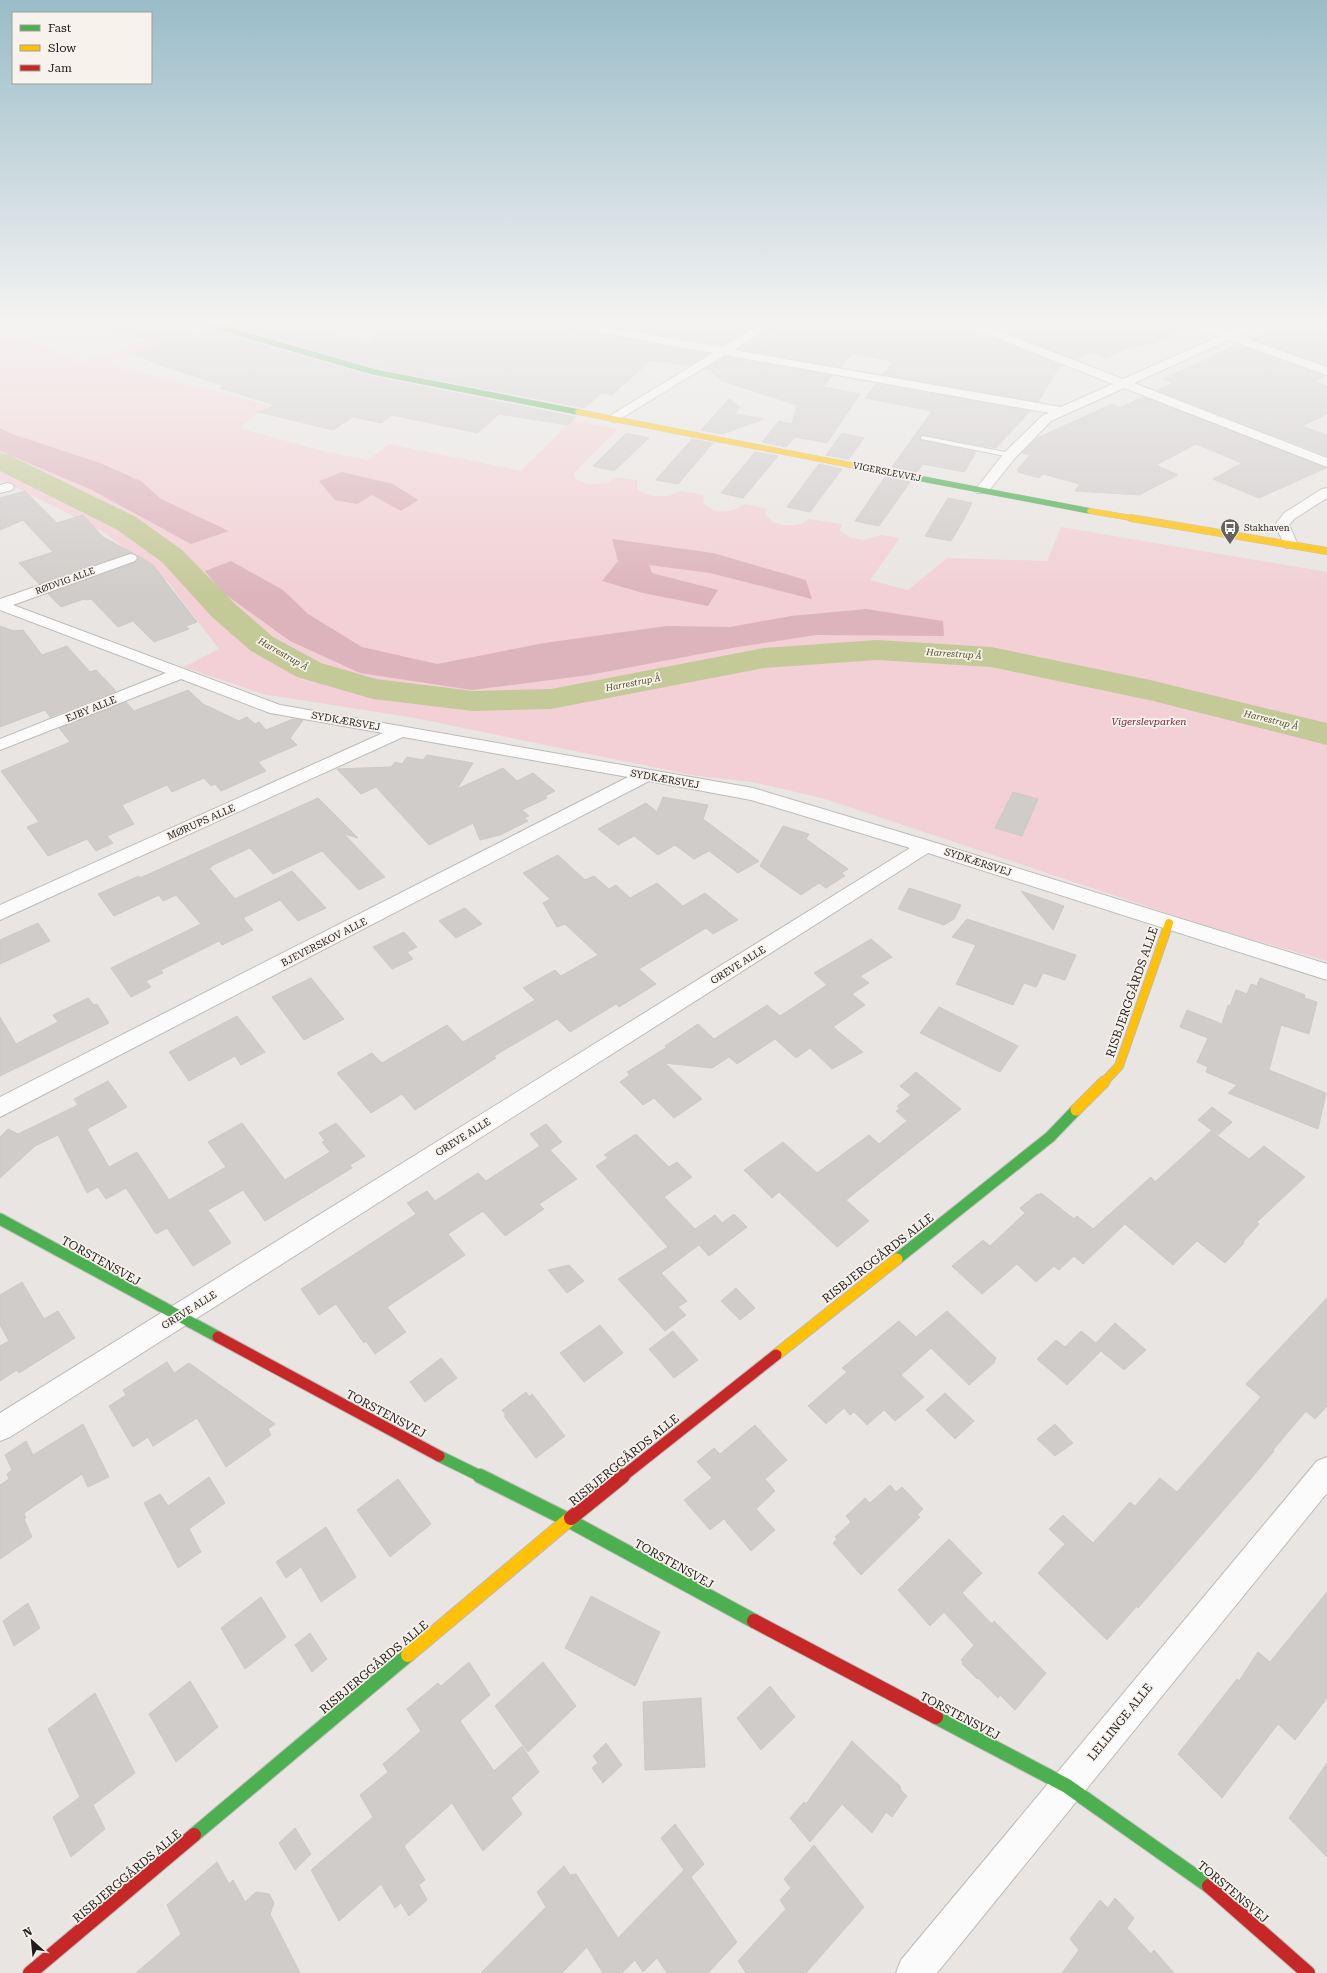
<svg xmlns="http://www.w3.org/2000/svg" width="1327" height="1973" font-family="'Roboto Serif',serif">
	<style>
		.green { fill: #f2d0d5 }
		.forest { fill: #ddb4bc }
		.lines { fill: none; stroke-linecap: round; stroke-linejoin: round }
		.river { fill: #c4c998; fill-rule: evenodd }
		.building { fill: #cfccca; stroke: #ccc9c7 }
		.lane-casing { stroke: #bdbbb8; stroke-width: 2 }
		.street-casing { stroke: #bdbbb8; stroke-width: 2 }
		.fast-far2-casing { stroke: #bdbbb8; stroke-width: 6 }
		.fast-far1-casing { stroke: #bdbbb8; stroke-width: 13 }
		.fast-casing { stroke: #bdbbb8; stroke-width: 16 }
		.slow-far4-casing { stroke: #bdbbb8; stroke-width: 6 }
		.slow-far3-casing { stroke: #bdbbb8; stroke-width: 8 }
		.slow-far2-casing { stroke: #bdbbb8; stroke-width: 10 }
		.slow-far1-casing { stroke: #bdbbb8; stroke-width: 13 }
		.slow-casing { stroke: #bdbbb8; stroke-width: 16 }
		.jam-far1-casing { stroke: #bdbbb8; stroke-width: 13 }
		.jam-casing { stroke: #bdbbb8; stroke-width: 16 }
		.lane { fill: #fcfbfb; fill-rule: evenodd }
		.street { fill: #fcfbfb; fill-rule: evenodd }
		.fast-far2 { stroke: #4caf50; stroke-width: 5.5 }
		.fast-far1 { stroke: #4caf50; stroke-width: 11 }
		.fast { stroke: #4caf50; stroke-width: 14 }
		.slow-far4 { stroke: #ffc107; stroke-width: 5.5 }
		.slow-far3 { stroke: #ffc107; stroke-width: 7 }
		.slow-far2 { stroke: #ffc107; stroke-width: 8 }
		.slow-far1 { stroke: #ffc107; stroke-width: 11 }
		.slow { stroke: #ffc107; stroke-width: 14 }
		.jam-far1 { stroke: #c62828; stroke-width: 11 }
		.jam { stroke: #c62828; stroke-width: 14 }
		.labels { text-anchor: middle; dominant-baseline: central; stroke-width: 3.5; stroke-linejoin: round; paint-order: stroke }
		.far-street-label { font-size: 9px; fill: #1f1d1b; stroke: #f8f2ed }
		.far-poi-label { font-size: 9px; fill: #1f1d1b; stroke: #f8f2ed; text-anchor: start }
		.far-water-label { font-size: 9px; font-style: italic; fill: #4a4f1b; stroke: #f8f2ed }
		.street-label { font-size: 10px; fill: #1f1d1b; stroke: #f8f2ed }
		.park-label { font-size: 10px; font-style: italic; fill: #79223e; stroke: #f8f2ed }
		.near-street-label { font-size: 12px; fill: #1f1d1b; stroke: #f8f2ed }
	</style>
	<rect width="100%" height="100%" fill="#e8e5e2"/>
	<path class="green" d="M1203,320H1247L1228,328Z
		M175,329L185,333L112,361L114,366L268,405L240,428L323,451L368,460L389,444L521,471L572,420L618,429L573,474C579,486 595,485 607,483C611,481 614,478 618,478C624,478 631,480 637,480V489L643,493L654,496H668L681,491L704,495L703,503C715,515 733,513 745,504L767,509L765,513C771,528 799,529 809,519L842,524L840,531L851,538L864,540L881,535L900,538L870,580L908,590L947,558L1047,561L1061,527L1327,572V961L1203,925L822,798L752,782L692,775L415,718L263,694L184,667L219,649L168,582L104,532L0,479V330L80,361L106,355Z"/>
	<path class="forest" d="M0,428L12,434L100,463L141,481L161,499L229,531L191,544L90,489L0,451Z
		M342,472L393,484L418,500L401,511L372,495L357,504L335,500L319,481Z
		M612,539L713,553L806,580L812,599L710,573L649,565L652,573L718,590L708,606L643,593L602,581L618,561Z
		M231,561L283,590L308,614L362,647L437,664L544,643L667,626L730,627L791,616L866,609L943,621L944,636L816,635L732,648L589,675L472,690L360,673L290,641L222,592L205,571Z"/>
	<g class="lines">
		<path class="river" d="M0,453L9,455L136,517L182,550L234,603L273,637L321,663L376,679L473,691L551,689L764,648L877,640L991,647L1150,680L1327,723V745L1149,700L991,667L877,660L764,668L551,709L473,711L373,699L297,677L251,651L212,617L162,562L116,529L0,471Z"/>
	</g>
	<path class="building" d="M97,320H143L198,336L211,330L374,377L576,417L568,425L499,414L478,433L392,415L382,423L353,417L333,430L259,412L275,405L220,388L225,386L163,366L133,354L161,343L96,326Z
		M236,320H282L371,345L379,320H477L546,332L552,326L569,328L709,354L689,366L651,360L612,395L601,393L585,408L376,368L225,324Z
		M579,320H765L722,345L578,321Z
		M780,320H932L986,340L991,337L1063,366L1059,367L1038,402L883,374L893,362L852,353L840,367L738,349L779,323Z
		M1098,320H1112L1130,324L1141,320H1155L1183,330L1149,345L1146,344L1134,347L1132,346L1106,358L1092,352L1076,360L1003,332L1023,323L1029,322L1057,333L1064,330L1070,332Z
		M1292,320L1327,332V365L1251,339Z
		M1237,345L1325,376L1315,382L1327,386V414L1302,426L1327,435V456L1157,390L1173,383L1163,379Z
		M725,357L832,376L823,387L860,394L827,443L795,437L786,447L762,442L779,421L792,424L797,405L722,381L711,372L713,370L705,369Z
		M876,384L1030,411L996,448L923,435L920,436L921,440L976,452L964,472L923,464L917,472L892,467L932,411L865,398Z
		M1143,397L1326,468L1259,498L1213,479L1242,463L1196,444L1156,465L1178,475L1139,495L1075,491L1080,484L1043,474L1039,478L1018,472L1020,471L1017,470L1030,455L1022,453L1037,438L1112,404L1120,408Z
		M729,399L740,407L735,414L764,419L722,434L701,430Z
		M626,433L649,438L614,471L593,466Z
		M842,433L864,438L849,459L826,455Z
		M692,439L713,443L678,484L656,480Z
		M755,452L778,456L743,498L721,493Z
		M819,464L842,469L810,512L787,507Z
		M885,477L910,482L879,526L855,521Z
		M25,491L57,523L83,515L103,537L133,553H130L39,584L19,563L53,552L23,520L0,530V498Z
		M948,498L972,503L964,519L951,541L925,536Z
		M137,555L152,564L197,622L186,626L189,629L154,642L133,621L118,627L91,599L86,600L84,599L61,607L48,594L136,562L138,559Z
		M0,626L14,631L23,630L42,655L67,646L90,672L96,670L116,691L50,717L45,710L0,727Z
		M188,690L203,704L239,721L247,717L255,724L259,722L266,730L293,719L303,720L290,738L297,745L258,762L266,771L221,791L215,784L211,786L204,778L172,792L167,785L122,805L134,824L107,836L113,843L96,851L87,839L48,856L27,827L39,822L1,771L70,742L59,728L126,702L134,711Z
		M427,755L473,763L457,789L503,768L517,781L533,773L555,791L545,796L547,798L522,810L529,816L524,818L528,821L500,835L480,840L473,823L429,845L376,787L361,794L337,769L391,767L395,762L402,764L407,757L423,760Z
		M1013,792L1038,799L1022,836L995,828Z
		M663,797L708,805L703,819L759,861L738,873L709,851L694,859L675,845L658,855L634,836L618,845L598,829L646,803L657,812Z
		M318,798L358,838L344,834L385,877L359,890L322,851L273,874L250,848L211,866L212,867L209,868L235,899L292,871L326,908L298,921L280,900L243,918L253,930L222,945L219,941L161,970L163,973L146,981L151,987L131,997L111,968L201,924L176,895L163,901L159,895L114,916L98,894L139,876L140,878Z
		M783,826L809,834L806,839L848,869L841,873L845,876L826,888L819,883L801,895L760,866Z
		M558,855L585,880L594,876L609,889L616,885L630,898L657,883L683,906L705,893L738,920L713,934L706,928L639,969L656,984L619,1007L616,1004L570,1032L557,1019L494,1056L496,1058L415,1110L402,1094L371,1113L337,1073L372,1053L382,1063L447,1025L463,1042L535,1000L523,988L555,970L561,976L598,955L565,924L557,927L543,903L550,899L523,873Z
		M909,888L961,905L954,919L944,925L898,909Z
		M1021,891L1064,906L1053,930Z
		M465,908L482,924L456,938L439,921Z
		M967,919L1076,955L1065,980L1043,973L1036,987L1024,983L1013,1005L956,984L976,945L952,937Z
		M38,923L50,941L0,964V940Z
		M404,932L417,947L407,952L413,959L392,969L373,947Z
		M871,939L892,957L860,976L869,983L852,994L865,1005L833,1027L863,1052L832,1069L810,1048L796,1058L775,1039L737,1064L729,1057L712,1068L665,1063L702,1099L674,1118L654,1098L643,1105L620,1082L630,1075L627,1072L667,1047L665,1046L698,1024L714,1039L767,1005L780,1016L827,985L814,973Z
		M311,978L344,1019L304,1040L272,997Z
		M1260,978L1305,995L1304,998L1317,1002L1309,1034L1281,1025L1269,1070L1326,1093L1318,1129L1228,1093L1237,1085L1206,1072L1208,1067L1197,1062L1208,1038L1180,1027L1187,1010L1222,1024L1228,1005L1230,1006L1236,990L1247,994L1251,984L1257,986Z
		M88,998L94,1005L97,1004L109,1023L0,1076V1017L16,1044L58,1022L53,1015Z
		M939,1007L1018,1046L1000,1072L920,1033Z
		M237,1016L265,1052L241,1065L235,1056L189,1081L169,1052Z
		M916,1072L961,1109L846,1200L869,1221L837,1247L779,1192L772,1198L744,1170L783,1142L817,1173L869,1135L879,1144L907,1121L896,1111L900,1108L897,1106L911,1095L900,1086Z
		M108,1081L127,1107L87,1129L109,1167L137,1152L169,1200L226,1167L208,1142L242,1123L285,1180L330,1152L322,1142L325,1141L319,1133L336,1123L365,1156L350,1165L352,1168L265,1221L243,1190L208,1210L231,1243L193,1266L167,1228L156,1234L126,1188L106,1199L98,1187L87,1193L58,1135L35,1146L0,1178V1137L8,1129L18,1134L78,1105L74,1099Z
		M1212,1107L1232,1122L1218,1135L1198,1120Z
		M546,1124L562,1142L550,1150L577,1179L539,1204L544,1209L505,1236L483,1211L448,1234L465,1255L387,1307L406,1332L375,1354L366,1341L364,1343L336,1304L319,1315L301,1289L416,1214L407,1203L427,1191L435,1201L478,1173L486,1181L540,1146L530,1134Z
		M1211,1131L1249,1159L1264,1146L1305,1177L1257,1222L1259,1224L1243,1242L1244,1243L1225,1263L1197,1241L1173,1265L1125,1224L1083,1264L1074,1256L1059,1270L1054,1266L1036,1282L1017,1264L982,1294L952,1266L983,1240L990,1246L1025,1213L1020,1208L1037,1194L1038,1195L1041,1193L1074,1219L1077,1216L1093,1229L1151,1177L1155,1182Z
		M636,1134L669,1167L677,1162L692,1177L664,1197L695,1229L715,1215L722,1223L734,1214L747,1227L709,1256L699,1245L661,1273L687,1301L678,1307L686,1315L665,1331L618,1279L668,1247L596,1166L608,1158L604,1155Z
		M569,1265L584,1281L567,1293L548,1270Z
		M22,1282L44,1319L58,1311L75,1338L19,1373L17,1370L0,1381V1346L9,1341L0,1325V1295Z
		M736,1288L755,1308L740,1320L721,1301Z
		M1327,1298V1406L1315,1419L1306,1411L1273,1450L1274,1451L1254,1475L1138,1608L1137,1606L1107,1640L1038,1573L1065,1544L1049,1529L1063,1515L1093,1543L1130,1502L1135,1506L1160,1478L1177,1492L1261,1397L1246,1384Z
		M947,1311L996,1358L994,1361L995,1362L969,1385L931,1348L901,1375L924,1397L895,1421L884,1410L867,1425L854,1412L850,1415L844,1408L826,1424L808,1406L847,1372L842,1368L899,1321L916,1337Z
		M1115,1323L1146,1350L1124,1370L1101,1351L1067,1385L1037,1359L1056,1340L1065,1347L1081,1331L1096,1343Z
		M600,1325L623,1353L584,1382L560,1353Z
		M673,1331L698,1360L674,1378L649,1349Z
		M441,1358L457,1378L425,1402L410,1382Z
		M167,1362L174,1373L189,1363L275,1424L268,1429L271,1435L226,1467L197,1418L153,1446L148,1437L133,1447L109,1406L126,1395L123,1390Z
		M526,1392L529,1397L532,1394L565,1436L536,1458L504,1416L506,1415L502,1410Z
		M945,1393L974,1421L955,1439L926,1410Z
		M83,1424L109,1477L88,1487L82,1474L24,1513L26,1518L24,1519L32,1537L0,1559V1485L9,1479L7,1474L12,1470L5,1455L26,1441L33,1455Z
		M1055,1424L1073,1443L1055,1456L1037,1439Z
		M755,1425L787,1460L765,1479L775,1491L756,1509L775,1530L751,1551L724,1519L710,1530L684,1500L712,1478L697,1462L714,1448L720,1454Z
		M209,1477L225,1503L189,1529L201,1552L178,1568L144,1503L160,1494L168,1506Z
		M398,1479L431,1524L390,1557L357,1510Z
		M890,1485L896,1492L902,1487L923,1509L917,1515L920,1517L861,1575L833,1543L837,1539L835,1537L851,1522L846,1516L865,1498L870,1503Z
		M326,1527L356,1577L321,1602L301,1567L286,1578L276,1562Z
		M949,1539L982,1573L962,1593L992,1624L994,1621L1046,1673L1015,1710L1000,1695L998,1698L978,1678L977,1679L962,1664L963,1662L961,1660L974,1645L944,1612L930,1626L898,1590Z
		M1327,1592V1698L1295,1740L1278,1724L1222,1798L1178,1754L1237,1679L1239,1681L1258,1652L1270,1662Z
		M591,1596L660,1632L635,1686L565,1648Z
		M261,1597L286,1637L245,1669L221,1628Z
		M28,1603L40,1628L14,1646L3,1621Z
		M310,1633L327,1659L312,1672L295,1645Z
		M469,1662L490,1695L460,1721L494,1771L522,1746L539,1772L511,1798L522,1814L483,1851L452,1803L404,1846L425,1880L419,1885L427,1900L409,1916L401,1903L395,1908L381,1884L339,1921L311,1870L373,1817L360,1795L388,1772L383,1764L421,1731L407,1709L438,1683L441,1686Z
		M543,1662L576,1706L528,1752L495,1706Z
		M190,1681L218,1727L176,1762L149,1714Z
		M770,1686L795,1717L761,1750L737,1718Z
		M95,1693L135,1773L93,1805L105,1829L71,1857L53,1817L80,1797L48,1729Z
		M701,1698L705,1767L645,1770L643,1702Z
		M852,1741L901,1787L900,1789L907,1796L892,1817L886,1812L872,1833L842,1804L810,1842L790,1818L804,1802L806,1804Z
		M606,1743L622,1765L603,1783L592,1768L598,1763L593,1756Z
		M1327,1763V1857L1289,1818Z
		M675,1824L704,1864L691,1877L737,1942L708,1973H667L657,1958L643,1972L635,1960L622,1973H603L587,1947L562,1973H481L546,1907L537,1892L564,1866L570,1875L576,1874L618,1938L684,1870L661,1838Z
		M295,1828L311,1854L295,1870L279,1843Z
		M814,1845L864,1907L806,1973H746L738,1961L786,1909L780,1900L791,1888L784,1879Z
		M217,1862L229,1884L233,1880L245,1902L256,1892L269,1894L274,1903L270,1914L300,1973H136L181,1934L167,1905Z
		M1115,1898L1134,1918L1127,1928L1151,1954L1154,1950L1174,1973H1062L1079,1950L1070,1939L1100,1900L1108,1908Z"/>
	<g class="lines">
		<g class="lane-casing">
			<path id="lane" d="M70,320H79L84,322L81,324Z
				M923,436L1010,453L1013,455L1010,457L921,439V437Z"/>
		</g>
		<g class="street-casing">
			<path id="street" d="M204,320H220L218,322L205,326L199,323Z
				M542,320H565L722,347L767,320H779L778,322L734,350L1061,407L1113,384L956,322L955,320H969L1123,379L1218,337L1178,322L1177,320H1192L1228,332L1256,320H1270L1269,322L1239,336L1327,367V375L1229,340L1134,383L1327,458V467L1124,388L1051,421L1015,458L987,493H977L975,490L1005,452L1043,415L1049,413L725,355L615,422L611,421L609,418L611,415L713,353L548,323Z
				M7,483L12,484L14,487L12,490L0,493V485Z
				M1327,488V498L1294,519L1289,525L1298,545L1296,548H1286L1275,525L1284,513L1322,489Z
				M130,554L135,555L137,558L135,561L13,605L280,705L753,788L933,842L1327,964V980L928,853L10,1437L0,1441V1413L910,848L751,800L649,781L0,1117V1097L628,777L403,737L0,920V905L383,733L270,713L181,679L0,750V739L166,673L0,610V599Z
				M1327,1457V1493L937,1973H896L901,1960L1317,1461Z"/>
		</g>
		<g class="fast-far2-casing">
			<path id="fast-far2" d="M194,320L374,372L578,412
				M876,470L1090,511"/>
		</g>
		<g class="fast-far1-casing">
			<path id="fast-far1" d="M0,1219L218,1337
				M897,1259L1050,1137L1076,1110
				M439,1456L482,1477"/>
		</g>
		<g class="fast-casing">
			<path id="fast" d="M480,1476L568,1520L754,1621
				M936,1717L1067,1786L1209,1886
				M194,1835L408,1655"/>
		</g>
		<g class="slow-far4-casing">
			<path id="slow-far4" d="M578,412L876,470
				M1090,511L1137,519"/>
		</g>
		<g class="slow-far3-casing">
			<path id="slow-far3" d="M1131,518L1327,551"/>
		</g>
		<g class="slow-far2-casing">
			<path id="slow-far2" d="M1103,1083L1119,1066L1169,923"/>
		</g>
		<g class="slow-far1-casing">
			<path id="slow-far1" d="M1076,1110L1104,1082
				M776,1355L897,1259"/>
		</g>
		<g class="slow-casing">
			<path id="slow" d="M408,1655L571,1518"/>
		</g>
		<g class="jam-far1-casing">
			<path id="jam-far1" d="M218,1337L439,1456
				M622,1477L776,1355"/>
		</g>
		<g class="jam-casing">
			<path id="jam" d="M571,1518L623,1476
				M754,1621L936,1717
				M1209,1886L1308,1973
				M30,1973L194,1835"/>
		</g>
		<use href="#lane" class="lane"/>
		<use href="#street" class="street"/>
		<use href="#fast-far2" class="fast-far2"/>
		<use href="#fast-far1" class="fast-far1"/>
		<use href="#fast" class="fast"/>
		<use href="#slow-far4" class="slow-far4"/>
		<use href="#slow-far3" class="slow-far3"/>
		<use href="#slow-far2" class="slow-far2"/>
		<use href="#slow-far1" class="slow-far1"/>
		<use href="#slow" class="slow"/>
		<use href="#jam-far1" class="jam-far1"/>
		<use href="#jam" class="jam"/>
	</g>
	<linearGradient id="sky" x2="0" y2="1"><stop stop-color="#99bcc8"/><stop offset="0.54" stop-color="#f5f3f2"/><stop offset="1" stop-color="#f5f3f2" stop-opacity="0"/></linearGradient>
	<rect width="1327" height="596" fill="url(#sky)"/>
	<defs>
		<g id="bus-pin" transform="scale(1)"><path d="M0 17L-7.5 6A9.5 9.5 0 1 1 7.5 6Z" fill="#656361" stroke="#f8f2ed"/><path d="M-5-6H5V4H4V6H2V4H-2V6H-4V4H-5ZM-3.5-4V0h7V-4ZM-3.5 1.2v1.5H-2V1.2ZM2 1.2v1.5H3.5V1.2Z" fill="#fff"/></g>
	</defs>
	<g fill-rule="evenodd">
		<use href="#bus-pin" x="1230" y="528"/>
	</g>
	<g class="labels">
		<g class="far-street-label">
			<text transform="translate(887 472) rotate(11)">VIGERSLEVVEJ</text>
			<text transform="translate(65 581) rotate(-20)">RØDVIG ALLE</text>
		</g>
		<g class="far-poi-label">
			<text x="1244" y="528">Stakhaven</text>
		</g>
		<g class="far-water-label">
			<text transform="translate(283 654) rotate(30)">Harrestrup Å</text>
			<text transform="translate(954 654) rotate(4)">Harrestrup Å</text>
			<text transform="translate(633 683) rotate(-11)">Harrestrup Å</text>
			<text transform="translate(1271 720) rotate(14)">Harrestrup Å</text>
		</g>
		<g class="street-label">
			<text transform="translate(91 709) rotate(-22)">EJBY ALLE</text>
			<text transform="translate(346 721) rotate(10)">SYDKÆRSVEJ</text>
			<text transform="translate(665 779) rotate(10)">SYDKÆRSVEJ</text>
			<text transform="translate(201 822) rotate(-24)">MØRUPS ALLE</text>
			<text transform="translate(978 862) rotate(18)">SYDKÆRSVEJ</text>
			<text transform="translate(324 942) rotate(-27)">BJEVERSKOV ALLE</text>
			<text transform="translate(738 965) rotate(-32)">GREVE ALLE</text>
			<text transform="translate(463 1137) rotate(-32)">GREVE ALLE</text>
			<text transform="translate(189 1310) rotate(-32)">GREVE ALLE</text>
		</g>
		<g class="park-label">
			<text x="1149" y="721">Vigerslevparken</text>
		</g>
		<g class="near-street-label">
			<text transform="translate(1132 992) rotate(-71)">RISBJERGGÅRDS ALLE</text>
			<text transform="translate(878 1258) rotate(-38)">RISBJERGGÅRDS ALLE</text>
			<text transform="translate(101 1261) rotate(29)">TORSTENSVEJ</text>
			<text transform="translate(386 1414) rotate(28)">TORSTENSVEJ</text>
			<text transform="translate(624 1460) rotate(-39)">RISBJERGGÅRDS ALLE</text>
			<text transform="translate(674 1564) rotate(29)">TORSTENSVEJ</text>
			<text transform="translate(374 1667) rotate(-40)">RISBJERGGÅRDS ALLE</text>
			<text transform="translate(960 1716) rotate(28)">TORSTENSVEJ</text>
			<text transform="translate(1120 1722) rotate(-51)">LELLINGE ALLE</text>
			<text transform="translate(127 1876) rotate(-40)">RISBJERGGÅRDS ALLE</text>
			<text transform="translate(1233 1892) rotate(40)">TORSTENSVEJ</text>
		</g>
	</g>
	<rect x="12" y="12" width="140" height="72" fill="#f8f2ed" stroke="#a19d99"/>
	<rect x="20" y="25" width="20" height="6" fill="#4caf50" stroke="#a19d99"/>
	<text x="48" y="32" font-size="12" fill="#1f1d1b">Fast</text>
	<rect x="20" y="45" width="20" height="6" fill="#ffc107" stroke="#a19d99"/>
	<text x="48" y="52" font-size="12" fill="#1f1d1b">Slow</text>
	<rect x="20" y="65" width="20" height="6" fill="#c62828" stroke="#a19d99"/>
	<text x="48" y="72" font-size="12" fill="#1f1d1b">Jam</text>
	<g transform="translate(32 1941) rotate(333)" stroke="#f8f2ed" stroke-width="3" paint-order="stroke">
	<path d="M0-3L7 15L0 10L-7 15Z" fill="#1f1d1b"/>
	<text y="-6" font-size="11" font-weight="bold" text-anchor="middle" fill="#1f1d1b">N</text>
	</g>
</svg>
